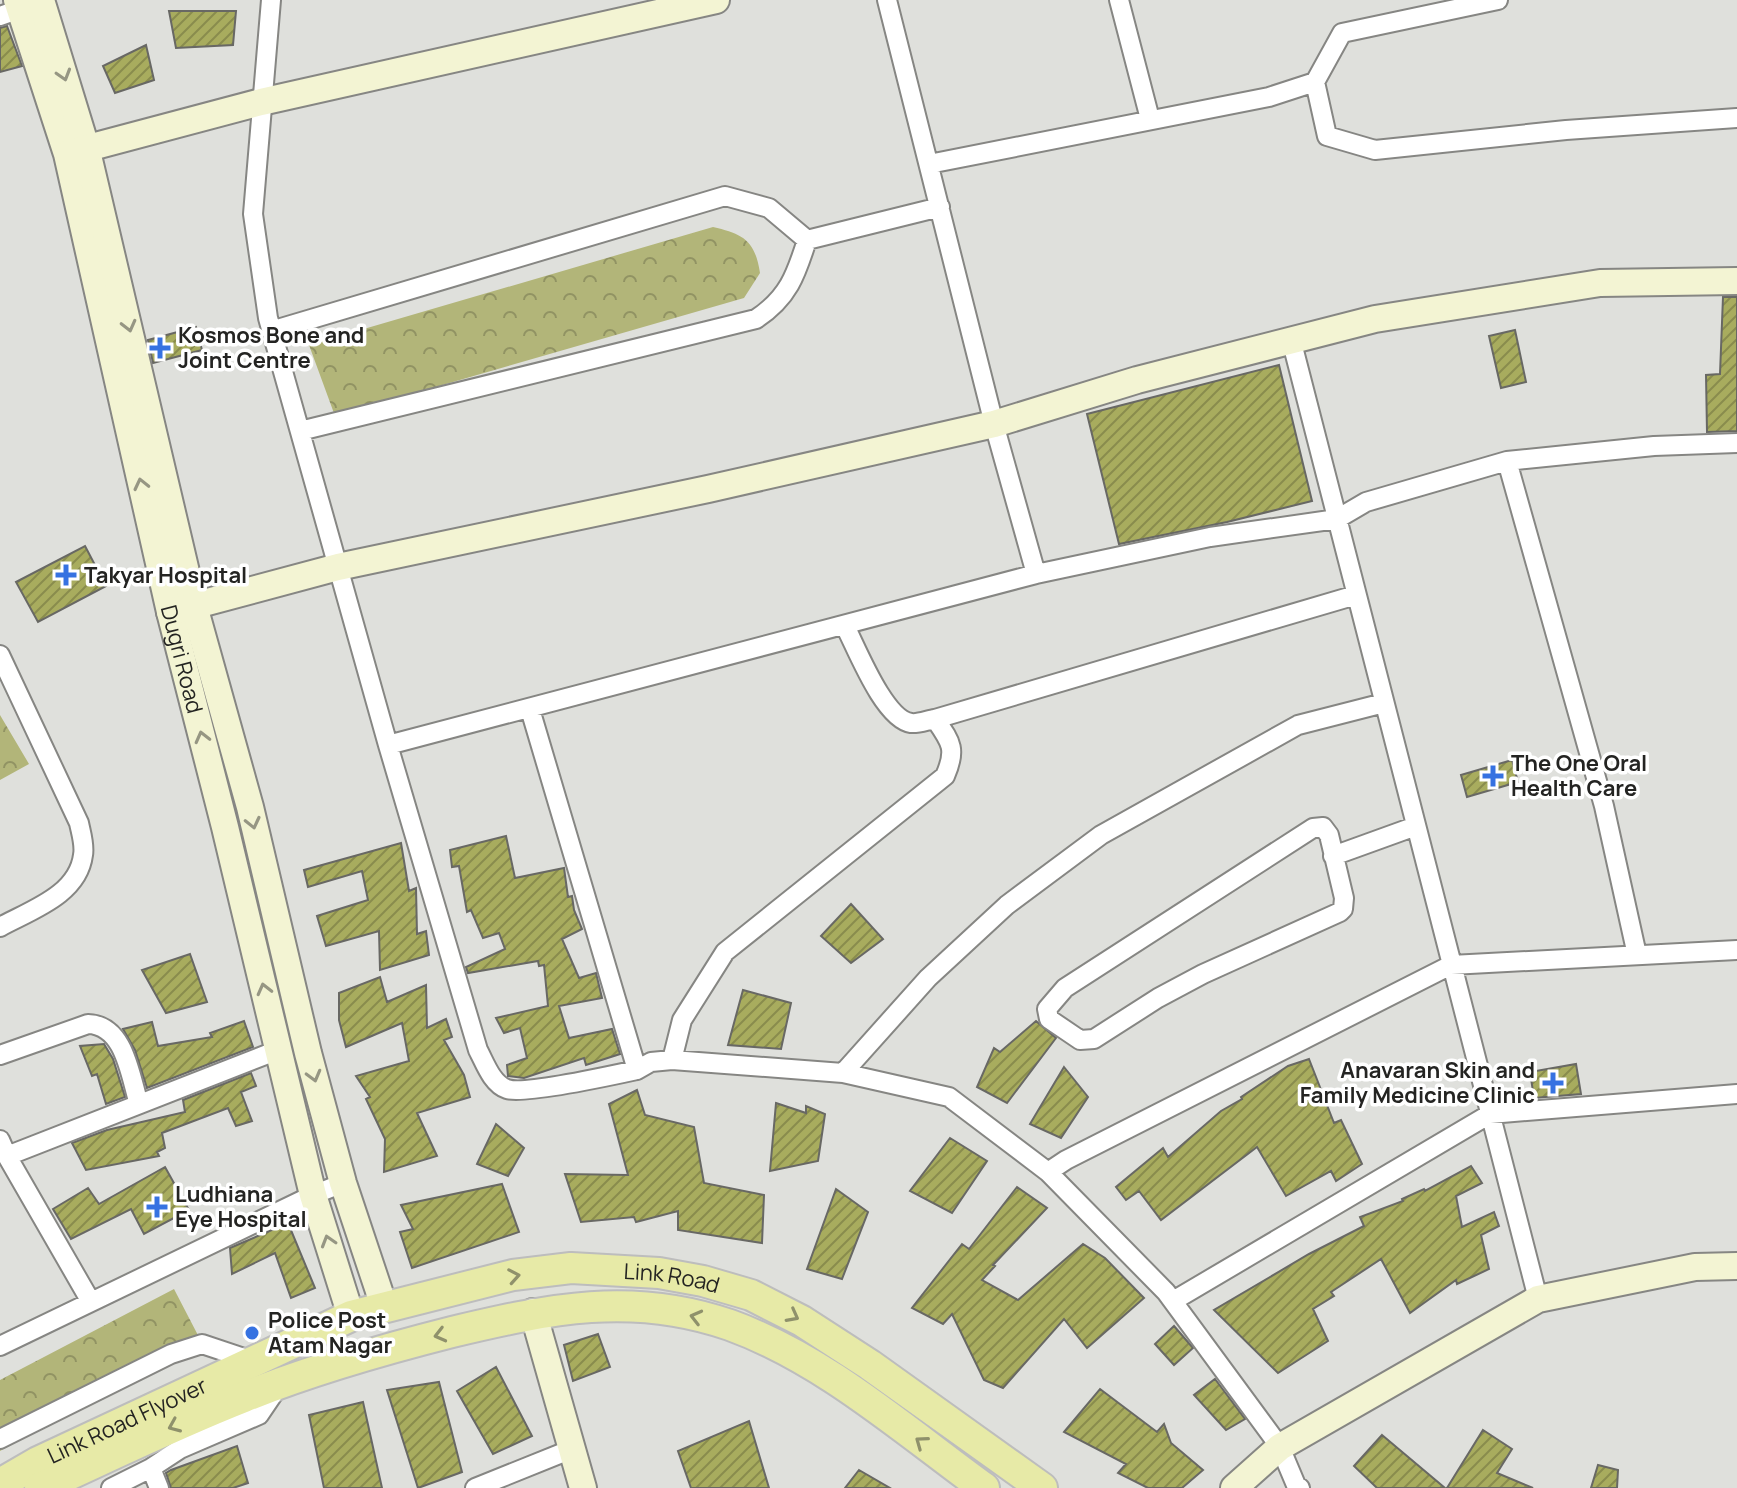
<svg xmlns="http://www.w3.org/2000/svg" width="1737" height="1488" font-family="Manrope,sans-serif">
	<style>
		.park { fill: url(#park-crowns) }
		.building { fill: url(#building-hatch); stroke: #686864; stroke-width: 2 }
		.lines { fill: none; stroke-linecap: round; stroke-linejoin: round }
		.street-casing { stroke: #868683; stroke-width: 22 }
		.secondary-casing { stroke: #868683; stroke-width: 30 }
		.primary-casing { stroke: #bdbdbd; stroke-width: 34 }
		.street { stroke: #fff; stroke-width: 18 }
		.secondary { stroke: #f3f4d3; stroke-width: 26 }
		.primary { stroke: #e7eaa7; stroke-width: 30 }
		.oneway { stroke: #969683 }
		.oneway2 { stroke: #8f916b }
		.poi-dot { fill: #3672e1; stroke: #fff; stroke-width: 3 }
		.labels { text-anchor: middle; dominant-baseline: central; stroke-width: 7; stroke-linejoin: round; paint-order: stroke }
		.poi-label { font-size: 22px; font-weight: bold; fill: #242422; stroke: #fff; text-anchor: start }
		.street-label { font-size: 22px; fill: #242422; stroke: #fff }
	</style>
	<defs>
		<pattern id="park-crowns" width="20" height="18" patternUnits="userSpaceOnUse" patternTransform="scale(2)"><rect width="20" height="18" fill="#b2b579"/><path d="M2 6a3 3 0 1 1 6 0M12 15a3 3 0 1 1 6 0" fill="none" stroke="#919363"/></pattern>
		<pattern id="building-hatch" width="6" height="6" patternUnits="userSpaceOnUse" patternTransform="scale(2)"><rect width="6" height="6" fill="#a8ac5e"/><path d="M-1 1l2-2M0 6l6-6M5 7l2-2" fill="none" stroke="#898c4d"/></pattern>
	</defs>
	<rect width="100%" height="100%" fill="#dfe0dc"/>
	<path class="park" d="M713,227C743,234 755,240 760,273L744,298L335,416L309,345Z
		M0,715L29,764L0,780Z
		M174,1289L202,1343L0,1451V1380Z"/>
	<path class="building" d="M169,11H236L233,45L176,48Z
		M7,26L22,66L0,72V28Z
		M146,45L154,80L115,93L103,66Z
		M1723,297H1737V431L1707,432L1706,375L1720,374Z
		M196,327L202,350L153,363L148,340Z
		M1515,330L1526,382L1501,388L1489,336Z
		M1279,365L1312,501L1227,522L1119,544L1087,414Z
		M85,546L106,586L38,622L16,582Z
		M1512,760L1518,782L1467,797L1461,775Z
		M506,836L515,878L564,868L568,897L572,896L574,910L582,929L562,939L579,978L596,973L602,998L559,1006L569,1038L612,1029L620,1054L586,1065L584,1058L524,1078L508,1076L507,1065L527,1058L520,1028L504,1033L496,1018L548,1006L544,965L539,966L538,961L468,973L466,967L505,949L499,933L483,938L471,910L467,912L459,866L452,867L450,850Z
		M401,843L409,891L416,888L417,934L426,931L429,955L380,970L379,931L326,946L317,916L368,900L362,871L308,887L304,870Z
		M851,904L883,939L851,963L821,936Z
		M190,954L207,1002L166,1013L142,970Z
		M380,977L387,1002L426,985L427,1028L446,1019L452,1037L444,1040L464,1075L470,1097L417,1113L437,1156L384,1172L385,1139L366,1099L370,1097L356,1076L409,1061L402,1023L346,1047L339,1020V993Z
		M743,990L791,1003L781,1049L728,1045Z
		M244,1021L253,1047L147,1088L135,1050L123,1029L152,1022L158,1046L212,1037L210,1033Z
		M1036,1021L1056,1038L1007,1103L977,1087L994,1048L1000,1052Z
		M104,1044L113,1059L125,1097L106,1104L97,1074L92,1076L80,1046Z
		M1309,1059L1334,1123L1341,1120L1362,1164L1336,1181L1331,1171L1286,1196L1257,1147L1161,1220L1139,1191L1126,1200L1116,1187L1163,1148L1168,1157L1221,1111L1242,1099L1241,1097L1288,1066Z
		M1576,1064L1581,1094L1534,1098L1530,1072Z
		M1064,1067L1088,1097L1061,1138L1030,1124Z
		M251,1073L256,1086L241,1092L252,1121L236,1126L228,1108L162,1133L165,1148L157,1152L159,1156L86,1170L72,1143L107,1130L185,1112L183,1100Z
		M637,1090L645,1115L694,1127L704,1183L764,1195L762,1243L678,1230V1211L636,1222L634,1217L581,1222L565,1174L628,1175L609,1104Z
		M776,1103L806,1113V1106L825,1114L818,1161L770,1171Z
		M496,1124L524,1148L508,1176L477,1164Z
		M950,1138L987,1161L952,1213L910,1191Z
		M1471,1166L1482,1183L1456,1196L1462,1227L1494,1212L1499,1226L1481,1235L1489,1269L1457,1284L1456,1280L1410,1313L1381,1259L1331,1292L1334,1296L1313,1309L1328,1341L1278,1373L1214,1310L1309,1254L1364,1226L1360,1217L1403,1201L1402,1199L1424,1189L1425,1191Z
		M165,1167L189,1210L144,1234L131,1209L71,1239L53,1209L88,1188L99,1204Z
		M502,1184L519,1232L412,1268L400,1232L413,1229L401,1205Z
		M1017,1187L1047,1208L993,1265L995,1266L982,1280L1018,1300L1083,1244L1105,1258L1144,1298L1087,1348L1064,1319L1003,1388L984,1380L952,1314L943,1324L912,1308L962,1244L969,1249Z
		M836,1189L868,1212L842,1279L807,1269Z
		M288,1223L315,1288L291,1298L275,1253L232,1274L230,1248Z
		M1174,1326L1193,1348L1174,1365L1155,1344Z
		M598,1334L610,1367L573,1381L564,1345Z
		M496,1367L532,1436L493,1454L457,1391Z
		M1215,1379L1245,1419L1226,1430L1194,1395Z
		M439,1382L462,1472L418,1488L387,1390Z
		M1100,1389L1157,1432L1164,1424L1171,1443L1203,1470L1182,1488H1148L1118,1473L1126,1464L1064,1432Z
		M363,1402L382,1488H324L309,1415Z
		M749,1421L769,1488H691L678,1451Z
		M1483,1430L1512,1449L1497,1473L1533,1488H1447Z
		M1382,1435L1445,1488H1377L1354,1466Z
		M237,1446L248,1483L233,1488H171L166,1473L171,1470Z
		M1598,1465L1618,1470L1617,1488H1591Z
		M859,1470L890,1488H845Z"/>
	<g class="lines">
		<g class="street-casing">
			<path id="street" d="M271,0L253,214L268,318L388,745L478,1050C485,1063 492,1084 507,1089C524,1095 614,1075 637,1070L651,1062L672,1060L843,1073L949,1097L1048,1172L1166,1292L1280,1447L1296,1485L1300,1488
				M887,0L994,424L1036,574
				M1119,0L1150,119
				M1498,0L1342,33L1315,82L1327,136L1375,150L1566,130L1737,118
				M0,16L20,9
				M929,164L1269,97L1315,82
				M271,331L725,196L769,208L807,240L940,207
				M1291,339L1538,1299
				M300,431L756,319C788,298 796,275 807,240
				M1507,461L1604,806L1637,955
				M0,655L79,823C81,833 85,845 83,855C78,895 31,910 0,927
				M530,709L637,1070
				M935,719L1356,595
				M388,745L1036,574L1210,537L1337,519L1366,502L1507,461L1654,446L1737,443
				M1323,827L1329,835L1344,898L1343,909L1340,912L1203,974L1158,998L1094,1039L1080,1040L1049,1019L1047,1009L1065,988L1313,828Z
				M1333,856L1416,826
				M0,1055L88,1024C125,1025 130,1076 139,1104
				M672,1060L682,1020L725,952L945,776C957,749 951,742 935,719C928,720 918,724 911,723C884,719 857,649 845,626
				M843,1073L928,978L1007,905L1101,835L1298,725L1384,703
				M0,1140L7,1156L91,1302
				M7,1156L278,1050
				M1048,1172L1066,1160L1451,965L1737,950
				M1173,1301L1490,1114L1737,1094
				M0,1346L313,1195L343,1183
				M0,1439L171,1354L202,1344L253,1361
				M151,1468L159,1488
				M111,1488L151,1468L180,1449L259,1415L278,1387
				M475,1488L572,1449"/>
		</g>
		<g class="secondary-casing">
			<g id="secondary">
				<path id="s1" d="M17,0L67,154L170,612L225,827L313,1195L351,1316"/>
				<path d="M41,0L86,147L194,606L250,807L308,1053L343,1183L384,1306"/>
				<path d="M69,153L261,102L716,0"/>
				<path d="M170,612L338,567L708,489L994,424L1137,380L1375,319L1600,283L1737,281"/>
				<path d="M533,1312L583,1488"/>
				<path d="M1234,1488L1280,1447L1538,1299L1695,1267L1737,1266"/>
			</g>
		</g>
		<g class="primary-casing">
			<g id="primary">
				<path id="s2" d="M0,1484L38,1462L351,1316L513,1275L571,1268L659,1273L703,1281L751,1295L802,1321L870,1365L1042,1488"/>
				<path d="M40,1488C108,1457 175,1424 244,1397C311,1370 381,1350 452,1332C549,1309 632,1291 730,1325C824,1359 904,1430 984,1488"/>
			</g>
		</g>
		<use href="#street" class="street"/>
		<use href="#secondary" class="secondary"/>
		<use href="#primary" class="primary"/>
	</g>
	<defs><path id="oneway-chevron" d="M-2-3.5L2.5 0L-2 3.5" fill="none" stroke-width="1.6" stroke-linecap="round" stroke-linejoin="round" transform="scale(2)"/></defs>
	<g class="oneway">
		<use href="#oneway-chevron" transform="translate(64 75) rotate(73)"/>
		<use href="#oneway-chevron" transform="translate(129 326) rotate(76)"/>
		<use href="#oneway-chevron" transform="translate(141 484) rotate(-103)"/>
		<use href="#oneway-chevron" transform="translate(202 737) rotate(-104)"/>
		<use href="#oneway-chevron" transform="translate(253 823) rotate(77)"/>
		<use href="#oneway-chevron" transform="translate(264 989) rotate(-104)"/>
		<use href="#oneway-chevron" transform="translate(314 1076) rotate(75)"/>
		<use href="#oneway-chevron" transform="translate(328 1241) rotate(-107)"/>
	</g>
	<g class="oneway2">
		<use href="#oneway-chevron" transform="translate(514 1276) rotate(-10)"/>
		<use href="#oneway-chevron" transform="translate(793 1316) rotate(28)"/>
		<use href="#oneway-chevron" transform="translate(696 1317) rotate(-166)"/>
		<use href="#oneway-chevron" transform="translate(440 1335) rotate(166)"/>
		<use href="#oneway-chevron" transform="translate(174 1426) rotate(157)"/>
		<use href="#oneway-chevron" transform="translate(921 1442) rotate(-144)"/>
	</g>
	<g class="poi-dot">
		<path d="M156 336h8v8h8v8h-8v8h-8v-8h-8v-8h8z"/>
		<path d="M62 563h8v8h8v8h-8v8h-8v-8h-8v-8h8z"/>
		<path d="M1489 764h8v8h8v8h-8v8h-8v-8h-8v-8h8z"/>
		<path d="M1549 1071h8v8h8v8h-8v8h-8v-8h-8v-8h8z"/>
		<path d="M153 1195h8v8h8v8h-8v8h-8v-8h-8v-8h8z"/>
		<circle cx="252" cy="1333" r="8"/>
	</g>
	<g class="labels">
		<g class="poi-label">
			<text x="178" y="335">Kosmos Bone and<tspan x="178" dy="25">Joint Centre</tspan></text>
			<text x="84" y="575">Takyar Hospital</text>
			<text x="1511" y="763">The One Oral<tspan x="1511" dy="25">Health Care</tspan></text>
			<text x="1535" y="1070" text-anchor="end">Anavaran Skin and<tspan x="1535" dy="25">Family Medicine Clinic</tspan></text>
			<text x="175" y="1194">Ludhiana<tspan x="175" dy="25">Eye Hospital</tspan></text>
			<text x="268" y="1320">Police Post<tspan x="268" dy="25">Atam Nagar</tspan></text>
		</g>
		<g class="street-label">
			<text stroke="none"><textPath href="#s1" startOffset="680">Dugri Road</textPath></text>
			<text stroke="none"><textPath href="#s2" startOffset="716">Link Road</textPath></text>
			<text stroke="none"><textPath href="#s2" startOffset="142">Link Road Flyover</textPath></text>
		</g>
	</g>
</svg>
